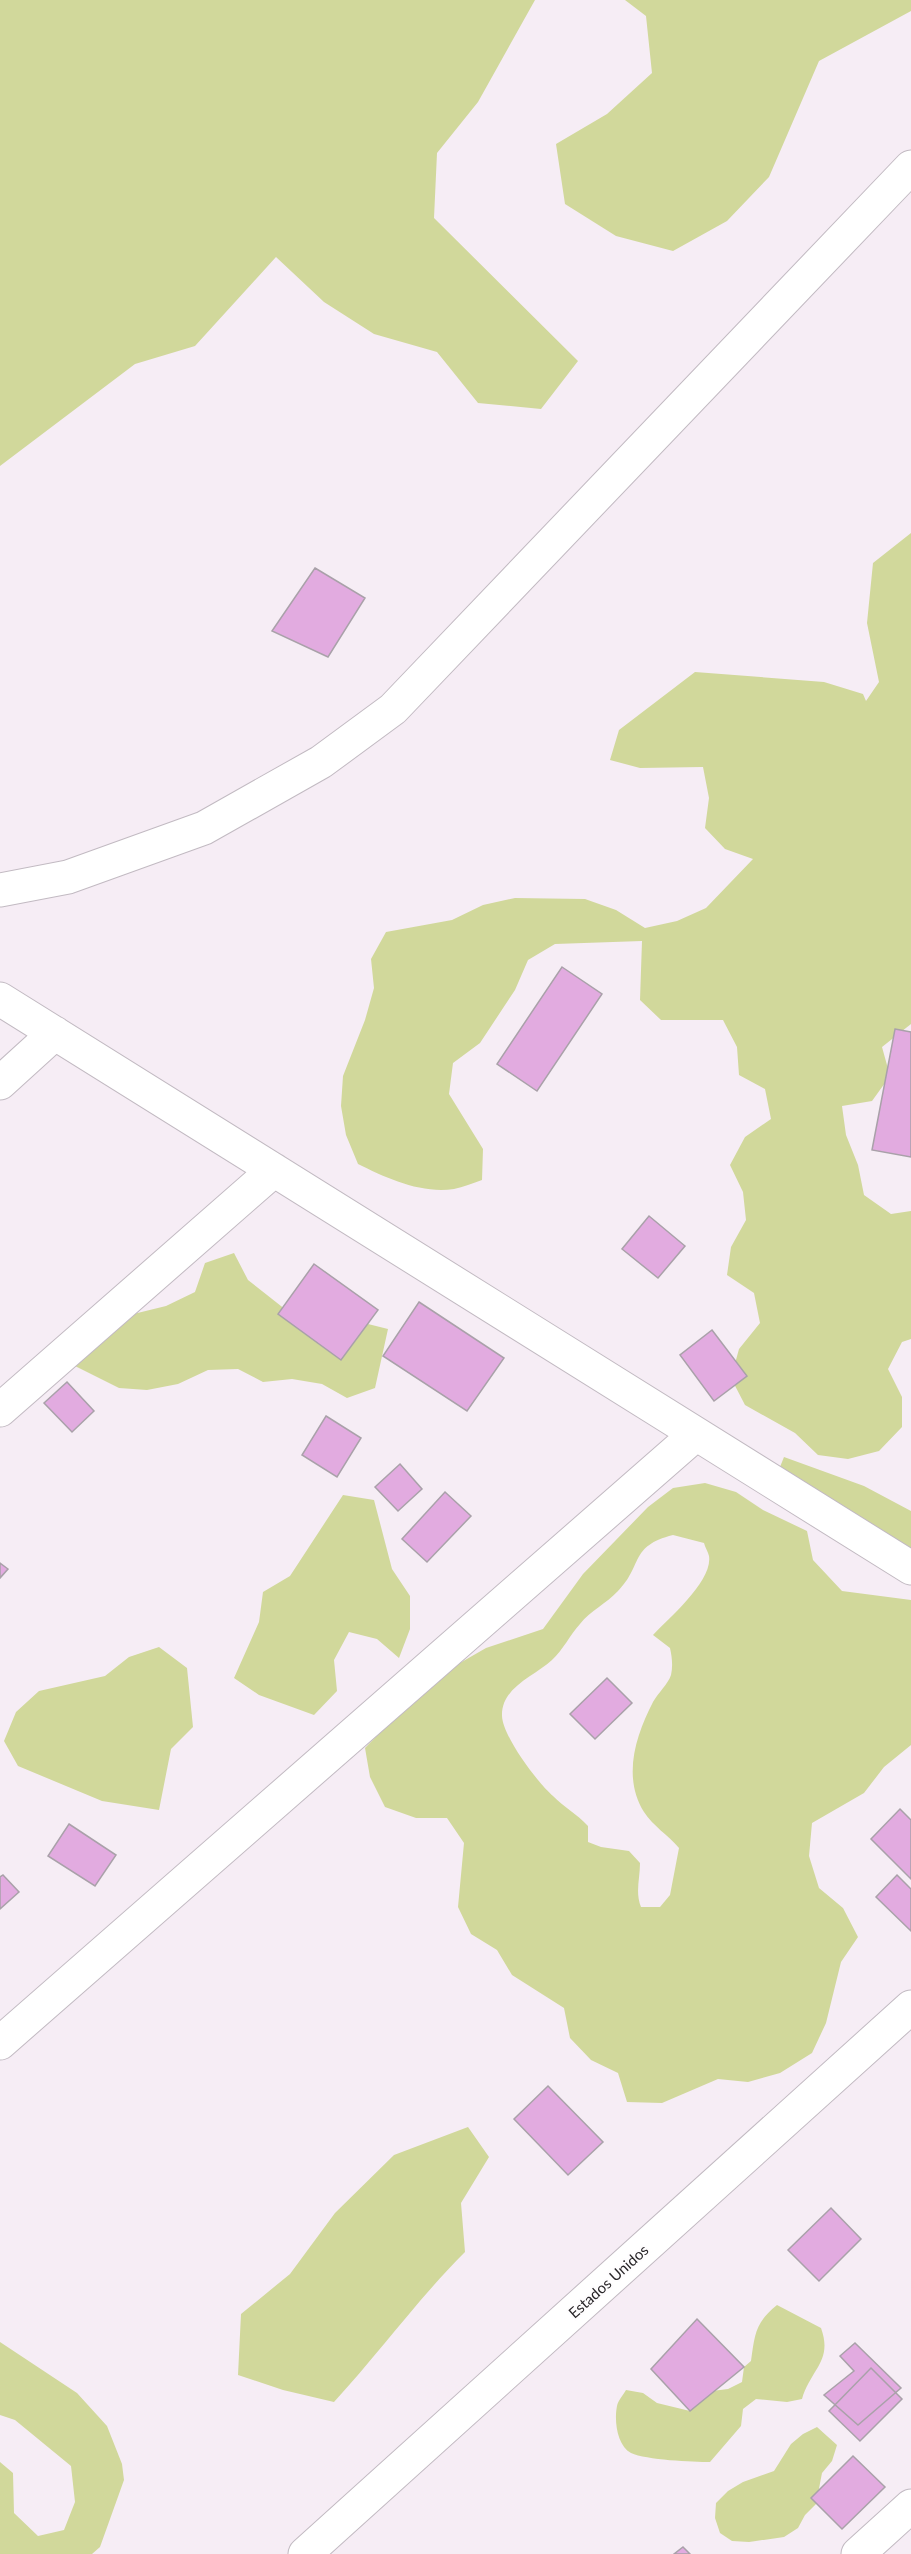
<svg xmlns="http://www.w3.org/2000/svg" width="911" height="2554" font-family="Lato,sans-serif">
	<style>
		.green { fill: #d1d89b; fill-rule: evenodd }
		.building { fill: #e2abe0; stroke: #a9a1a9; stroke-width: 1.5 }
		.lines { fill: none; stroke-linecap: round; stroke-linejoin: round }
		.minor-casing { stroke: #c2bac2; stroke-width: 35 }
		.minor { stroke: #fff; stroke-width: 33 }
		.labels { text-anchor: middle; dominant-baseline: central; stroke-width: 4.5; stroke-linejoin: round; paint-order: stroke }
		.street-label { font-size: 15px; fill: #292629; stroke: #fefdfe }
	</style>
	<rect width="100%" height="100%" fill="#f6edf5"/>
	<path class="green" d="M0,0H535L478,102L437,153L434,218L578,361L541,409L478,403L437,352L374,334L324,302L276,257L195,346L135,364L0,466Z
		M625,0H911V11L819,61L769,177L727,221L673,251L616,236L565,204L556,144L607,114L652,73L646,16Z
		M911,533V1024L882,1047L890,1076L872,1101L842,1106L846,1135L858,1165L864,1195L891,1214L911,1211V1339L902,1342L888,1369L902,1397V1427L879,1451L848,1459L818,1455L795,1433L745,1405L731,1378L739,1349L760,1323L754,1293L727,1275L731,1247L746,1220L743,1192L730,1165L745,1137L771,1119L765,1089L739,1075L737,1047L723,1020H661L640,1000L642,941L555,944L528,960L515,990L480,1043L453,1063L449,1094L483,1149L482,1180C473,1183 463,1187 454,1189C421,1194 386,1178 358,1164L346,1135L341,1106L343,1076L365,1020L374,988L371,959L386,932L452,920L483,905L515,898L585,899L616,910L645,928L677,921L706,908L753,859L725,849L705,828L709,798L703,767L640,768L610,760L619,730L695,672L824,682L863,694L866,701L879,682L867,623L873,563Z
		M234,1253L248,1280L300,1321H356L388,1329L375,1388L347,1398L322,1384L292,1379L263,1382L238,1369L208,1370L178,1384L147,1390L119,1388L65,1361L105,1321L166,1306L195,1292L205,1263Z
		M784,1457L864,1486L911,1511V1553L778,1472Z
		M705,1483L736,1492L763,1510L807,1531L813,1560L842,1591L911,1600V1745L884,1767L864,1793L812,1823L809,1856L819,1888L843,1908L858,1937L841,1962L826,2023L812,2053L780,2073L748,2082L718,2079L662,2103L627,2102L618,2073L591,2060L570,2038L564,2008L512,1975L497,1950L471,1934L458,1907L464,1843L447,1818H416L385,1807L370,1777L365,1748L432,1679L486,1648L543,1629L583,1574L648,1507L673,1488ZM673,1535L704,1543C705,1547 708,1552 709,1556C713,1581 669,1618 653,1635L670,1648C672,1657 673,1666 671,1675C668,1684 658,1693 653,1702C636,1735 622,1777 644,1812C653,1826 668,1835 679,1848L670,1895L660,1907H641C635,1892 640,1879 640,1863L629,1851L601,1847L588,1842V1826C577,1814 564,1807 553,1796C537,1782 503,1737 502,1716C501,1687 535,1676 552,1660C563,1650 570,1635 580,1624C590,1611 607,1603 618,1591C643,1566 629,1546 673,1535Z
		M343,1495L374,1500L392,1569L410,1596V1629L399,1658L377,1639L349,1632L334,1660L337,1691L314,1715L259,1695L234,1678L259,1622L263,1592L290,1576Z
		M159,1647L187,1668L193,1727L171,1749L159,1810L102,1801L18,1766L4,1741L16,1712L39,1691L105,1676L129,1657Z
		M468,2127L489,2157L461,2203L465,2252C418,2299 379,2353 334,2402L283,2390L238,2375L241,2314L290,2274L335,2213L394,2155Z
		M777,2305L821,2328C833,2361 811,2369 802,2399L787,2402L756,2399L743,2409L741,2426L710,2462C693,2462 646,2460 631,2453C617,2445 614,2421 617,2406C618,2401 623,2395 626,2390L643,2393L657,2403L690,2411L697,2397L712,2391L728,2389L742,2382L744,2367L751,2361C755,2334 755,2323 777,2305Z
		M0,2342L77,2393L107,2426L122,2464L124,2480L100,2547L92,2554H0V2462L13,2473L14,2513L38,2536L64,2530L75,2502L71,2466L15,2420L0,2415Z
		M817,2427L837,2445L832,2461L822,2473L816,2504L805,2515L798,2528L784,2537L749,2542L732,2541L720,2533L715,2518L716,2503L728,2491L743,2482L774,2471L791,2444L803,2434Z"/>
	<path class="building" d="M315,568L365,598L328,657L272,631Z
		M562,967L602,994L537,1091L497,1064Z
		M895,1029L911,1032V1157L872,1150Z
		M649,1216L685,1246L658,1278L622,1249Z
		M314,1264L378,1310L341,1360L278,1314Z
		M419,1302L504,1358L467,1411L383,1356Z
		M712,1330L747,1376L714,1401L680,1355Z
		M67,1382L94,1411L72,1432L44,1403Z
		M326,1416L361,1438L337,1477L302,1455Z
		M400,1464L422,1489L398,1511L375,1487Z
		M445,1492L471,1516L427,1562L402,1539Z
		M0,1563L8,1569L0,1578Z
		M607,1678L632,1703L595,1739L570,1714Z
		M900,1809L911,1820V1879L871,1839Z
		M69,1824L116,1855L95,1886L48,1856Z
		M3,1875L19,1892L0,1909V1877Z
		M897,1875L911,1889V1931L876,1897Z
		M548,2086L603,2142L568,2175L514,2119Z
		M831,2208L861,2239L819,2281L788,2250Z
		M697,2319L744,2367L690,2411L651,2369Z
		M855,2343L901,2388L858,2425L824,2395L854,2371L840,2356Z
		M871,2368L902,2399L860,2441L829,2411Z
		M853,2456L885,2487L842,2529L811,2498Z
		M683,2547L690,2554H674Z"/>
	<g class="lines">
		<g class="minor-casing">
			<path id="minor" d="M0,890L68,877L204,828L321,762L393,709L911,167
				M0,999L911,1568
				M0,1083L55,1033
				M0,1410L274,1170
				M0,2043L696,1434
				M305,2554L911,2007
				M858,2554L911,2506"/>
		</g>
		<use href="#minor" class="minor"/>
	</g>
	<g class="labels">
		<g class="street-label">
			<text transform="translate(608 2281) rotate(-42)">Estados Unidos</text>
		</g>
	</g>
</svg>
